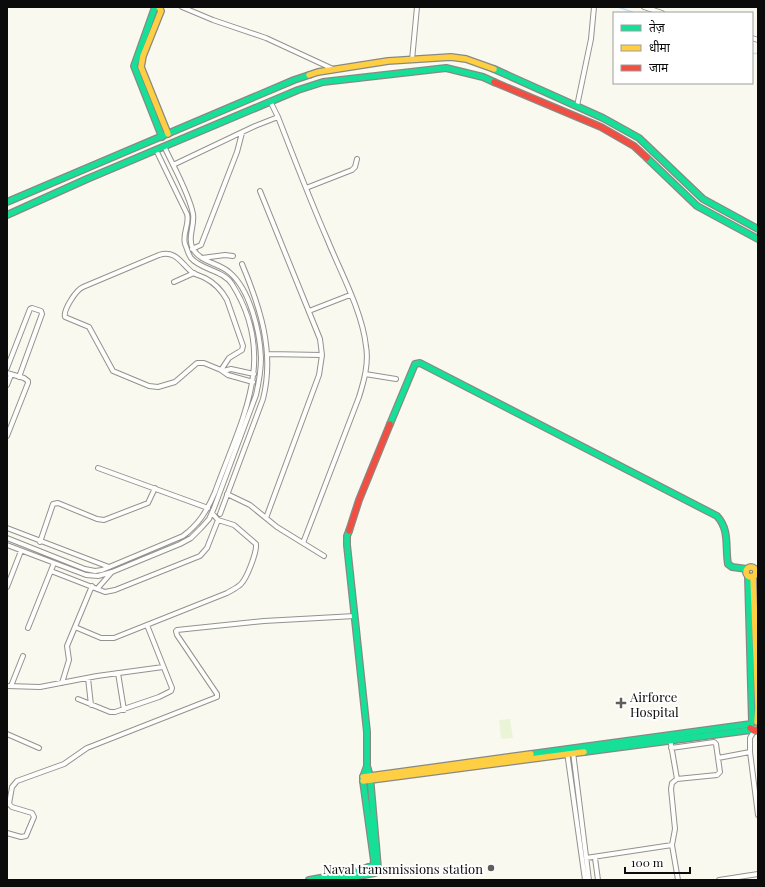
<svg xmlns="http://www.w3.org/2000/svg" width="765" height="887" font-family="'Playfair Display','Noto Sans Devanagari',serif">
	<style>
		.pitch { fill: #eaf5d8 }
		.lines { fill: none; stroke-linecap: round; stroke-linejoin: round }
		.stream { stroke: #c3def6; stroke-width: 1.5 }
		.street-casing { stroke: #93928e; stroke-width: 6 }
		.fast-casing { stroke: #898984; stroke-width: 8 }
		.slow-casing { stroke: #898984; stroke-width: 8 }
		.jam-casing { stroke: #898984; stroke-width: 8 }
		.street { stroke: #fefefd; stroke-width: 4 }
		.fast { stroke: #16e098; stroke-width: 5.5 }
		.slow { stroke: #ffcf43; stroke-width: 5.5 }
		.jam { stroke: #f24e42; stroke-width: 5.5 }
		.poi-dot { fill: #5f5e5b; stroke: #fff; stroke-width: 1.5 }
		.labels { text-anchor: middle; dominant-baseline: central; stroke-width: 4; stroke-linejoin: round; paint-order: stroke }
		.poi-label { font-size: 13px; fill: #0b0b0b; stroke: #fff; text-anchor: start }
	</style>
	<rect width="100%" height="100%" fill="#faf9ef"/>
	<path class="pitch" d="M510,719L513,738L501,739L499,720Z"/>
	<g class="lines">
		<path class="stream" d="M618,7L635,13
			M752,54L758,53"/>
		<g class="street-casing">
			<path id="street" d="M182,7L213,20L266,38L333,69
				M644,7L662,13
				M752,38L758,40
				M412,60L417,7
				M270,101L278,117C294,158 310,200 328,241C341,273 362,311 366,346C369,363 364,381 359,397L303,543
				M577,106L591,39L594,7
				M173,165L255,126L278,117
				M306,188L352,170L355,167L357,159
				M260,191L320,339L322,355L319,375L266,518
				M192,249L201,245L237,152L242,133
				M202,258L225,255L233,256
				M174,282L194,273
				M309,311L350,295
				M268,354L322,355
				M7,368L30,309L32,308L41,311L42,314L19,377
				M221,370L229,358L242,350L243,346L227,300C222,291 215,283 205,278C201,276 197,275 193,273C182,265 176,249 159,255L83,287C76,290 63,310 65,317L89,327L113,371L149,386L158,387L175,382L197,363H204L221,370L228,375L253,382
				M223,371L231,369L254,374
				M7,373L24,378L28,381V383L7,436
				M365,374L396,379
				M7,385L11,375
				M98,468L208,508
				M227,494L250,505L277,527L324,556
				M220,514L263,399C275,352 260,307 242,264
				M7,528L109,567
				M7,538L85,569L95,571L102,570L183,536C199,524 207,511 215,492C241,420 279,358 232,284C223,270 201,270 191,258C188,254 187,248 185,244C182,233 190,224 187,214L156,150
				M40,542L53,504L58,503L97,519L104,520L148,503L155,488
				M7,545L86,575L98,576L112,572L180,544L191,538L201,528L209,519L214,508L256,395C259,382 261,371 261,358C260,332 250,289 229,272C219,263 200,262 193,249C187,238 195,225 193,214C189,193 173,166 164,146
				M51,571L105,592L115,590L200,556L207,548L218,520
				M7,587L21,551
				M97,589L111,573
				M75,627L101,638H114L227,593C232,590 237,588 241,584C247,578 257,552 256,544L234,525L218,520L212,513
				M28,628L54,563
				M118,673L124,710
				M88,678L91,705
				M62,683L69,660L67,646L92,586
				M7,686L40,687L97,676L163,667
				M11,686L23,656
				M78,699L110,712H115L159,697L171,691L172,688L147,625
				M754,731L750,738V752L758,815
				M7,734L39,748
				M670,739L677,779
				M671,748L714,742L716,744L720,772L717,775L677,779L672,783L671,789L675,829L672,845
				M567,752L585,880
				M573,752L589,880
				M718,758L750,752
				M7,833L21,837L26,836L34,817L32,813L12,807L9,804L12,787L17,781L64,764L87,748L217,697V694L177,635L176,631L177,630L264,621L355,616
				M586,858L672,845L678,880
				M595,858L598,880
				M719,880L758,874"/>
		</g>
		<g class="fast-casing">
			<path id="fast" d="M155,7L134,66L162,137
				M494,69L603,118L639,138L703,199L758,229
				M647,158L697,206L758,239
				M7,202L294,80L309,75
				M7,215L87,179L298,90L323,82L446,68L483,77L494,82
				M390,424L415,364L420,363L717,516C730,530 725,547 728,564L732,567L747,569
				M748,576L752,722
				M584,752L751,730
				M531,754L751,724
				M309,880L359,871L373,865L374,861L363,781V777L367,766
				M337,880L375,873L378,868L370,776L367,766V732L347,545V536L349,531"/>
		</g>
		<g class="slow-casing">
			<path id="slow" d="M159,7L161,11L143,56L141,67L168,134
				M309,75L318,72L388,61L451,57L466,59L494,69
				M746 572a5 5 0 1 1 10 0a5 5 0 1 1-10 0Z
				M753,576L758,708L757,722
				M363,777L531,754
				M363,781L584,752"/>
		</g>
		<g class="jam-casing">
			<path id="jam" d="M494,82L601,127L634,146L647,158
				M349,531L359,500L390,424
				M750,728L754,731L758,730"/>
		</g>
		<use href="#street" class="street"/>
		<use href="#fast" class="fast"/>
		<use href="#slow" class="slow"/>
		<use href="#jam" class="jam"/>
	</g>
	<g class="poi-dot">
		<path d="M619 697h4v4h4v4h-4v4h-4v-4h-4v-4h4z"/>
		<circle cx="491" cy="868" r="4"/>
	</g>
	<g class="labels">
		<g class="poi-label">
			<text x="630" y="696">Airforce<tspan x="630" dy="15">Hospital</tspan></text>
			<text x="483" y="868" text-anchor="end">Naval transmissions station</text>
		</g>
	</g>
	<rect width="765" height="887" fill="none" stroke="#0b0b0b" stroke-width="16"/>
	<rect x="613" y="12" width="140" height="72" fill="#ffffff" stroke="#9d9d9d"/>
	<rect x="621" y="25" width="20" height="6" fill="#16e098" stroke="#9d9d9d"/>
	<text x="649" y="32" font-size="12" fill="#0b0b0b">तेज़</text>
	<rect x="621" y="45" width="20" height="6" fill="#ffcf43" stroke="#9d9d9d"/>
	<text x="649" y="52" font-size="12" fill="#0b0b0b">धीमा</text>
	<rect x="621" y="65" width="20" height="6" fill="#f24e42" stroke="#9d9d9d"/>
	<text x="649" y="72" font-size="12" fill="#0b0b0b">जाम</text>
	<path d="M625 867v6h65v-6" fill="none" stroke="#0b0b0b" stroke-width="2"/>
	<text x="631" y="867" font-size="12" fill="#0b0b0b" stroke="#ffffff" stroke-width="3" paint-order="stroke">100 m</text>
</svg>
